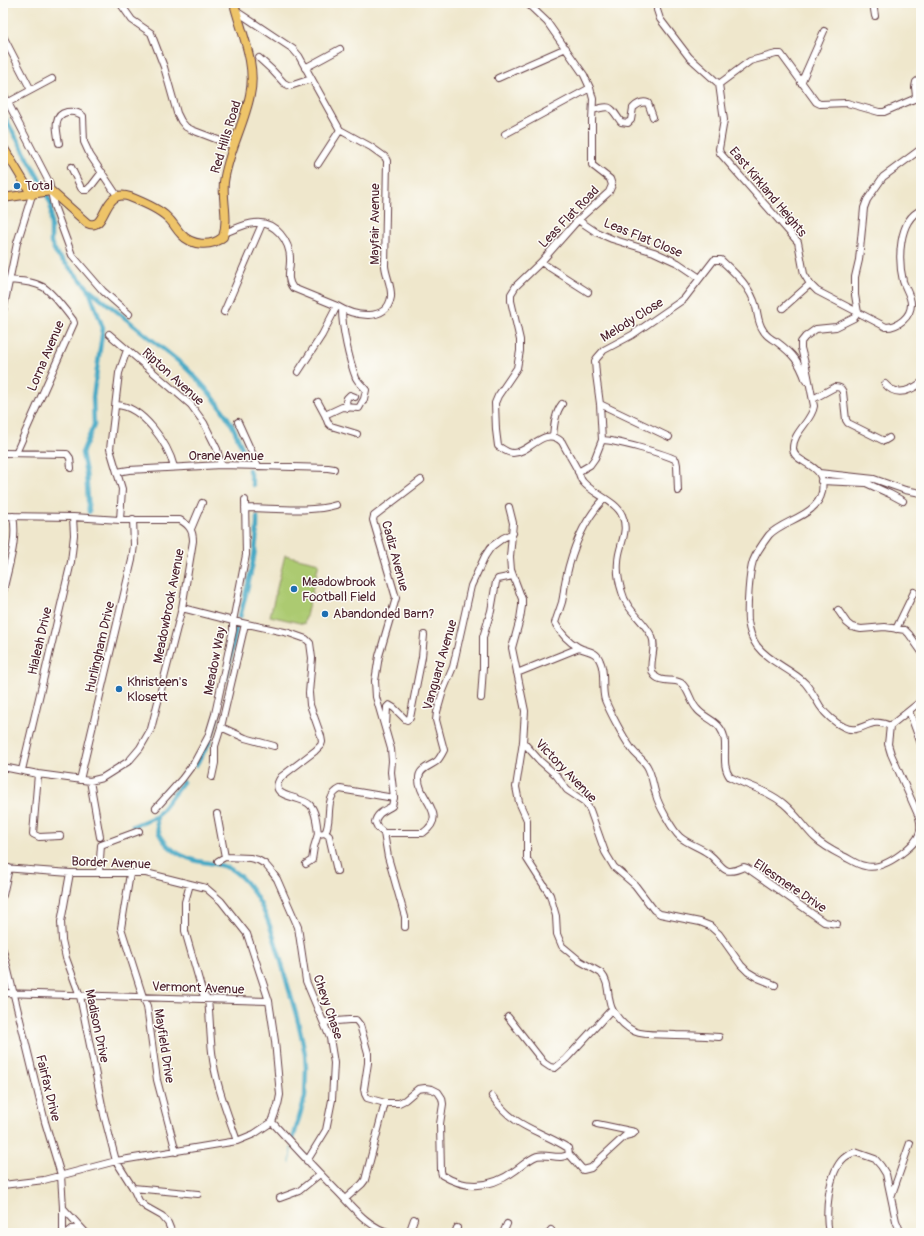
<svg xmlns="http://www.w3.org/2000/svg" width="924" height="1236" font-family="Pangolin,sans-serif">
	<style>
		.grass { fill: #acca71; stroke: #7b744e }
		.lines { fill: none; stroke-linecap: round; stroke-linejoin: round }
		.stream { stroke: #46a9c5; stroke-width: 1 }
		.canal { stroke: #46a9c5; stroke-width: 4.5 }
		.minor-casing { stroke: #633d43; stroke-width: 8 }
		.major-casing { stroke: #633d43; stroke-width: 10 }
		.minor { stroke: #fff; stroke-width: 6 }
		.major { stroke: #eec469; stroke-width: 8 }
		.poi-dot { fill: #1f6fb2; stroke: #fdfcf7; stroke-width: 1.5 }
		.labels { text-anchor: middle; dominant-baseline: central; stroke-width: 3; stroke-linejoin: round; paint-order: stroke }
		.street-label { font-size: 13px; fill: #4a1f2b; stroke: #fdfcf7 }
		.poi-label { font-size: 13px; fill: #4a1f2b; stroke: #fdfcf7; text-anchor: start }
	</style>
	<rect width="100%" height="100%" fill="#fdfcf7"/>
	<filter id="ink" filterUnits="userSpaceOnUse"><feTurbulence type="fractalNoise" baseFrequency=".025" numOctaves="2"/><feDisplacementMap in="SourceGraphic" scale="8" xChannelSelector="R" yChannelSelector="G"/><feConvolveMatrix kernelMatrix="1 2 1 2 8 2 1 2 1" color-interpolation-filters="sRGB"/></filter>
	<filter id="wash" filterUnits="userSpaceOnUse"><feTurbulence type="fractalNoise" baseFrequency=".012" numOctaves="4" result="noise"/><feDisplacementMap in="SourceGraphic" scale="16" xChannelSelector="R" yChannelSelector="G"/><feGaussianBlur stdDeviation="0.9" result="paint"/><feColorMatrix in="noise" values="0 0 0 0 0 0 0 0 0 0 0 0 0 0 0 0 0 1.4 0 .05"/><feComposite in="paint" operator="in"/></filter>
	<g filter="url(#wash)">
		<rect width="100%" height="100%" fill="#efe7cc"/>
		<path class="grass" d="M285,555L319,563L304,624L270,616Z"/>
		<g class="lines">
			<path class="stream" d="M290,1163L291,1148"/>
			<path class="canal" d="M3,114L41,182L51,204V243L57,255L67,265L88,288L183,365C203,384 220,403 233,427C238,438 242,450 249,461
				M88,288L103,328L93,397L94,425L82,453L86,473L89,512
				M249,470L253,485
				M240,617C248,584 258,552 257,517
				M226,679L237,625
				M196,765L209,743L218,713
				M157,816C154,840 175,855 197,861C208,863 223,864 232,870C265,892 277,947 287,983C294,1006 301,1030 305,1054L306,1068L305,1097L293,1139
				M133,826L157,816L183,782"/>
		</g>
	</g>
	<g filter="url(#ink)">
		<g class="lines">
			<g class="minor-casing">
				<path id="minor" d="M120,3L132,20L151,33L164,67L177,113L181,121L186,127L192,130L234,146
					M527,3L547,22L584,75L590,88L593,99L592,121V165L610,179L612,185L609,192L578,220L541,262L516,286L511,294V301L520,340V351L517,368L498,396L495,403L496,430L498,446C503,449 507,453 513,453C530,453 544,425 562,442C567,452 573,461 578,471C580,475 580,479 583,482C593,494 616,501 622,515C630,532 618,546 618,562C617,572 619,583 622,592C626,610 644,620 652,637C658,649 645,668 656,677C663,683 674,678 681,683C689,689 690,702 697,709C703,717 715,720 720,728C731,742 719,763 730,777C748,786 769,791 784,804C796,814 804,827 815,838C823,846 833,851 843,856C850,859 857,865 865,866C879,870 895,859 906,850C918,840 923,833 919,817L891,754L888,744L890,726L921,701
					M657,3V10L660,19L689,57L719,84L724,120L719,149L720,153L798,242L804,274L810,284L817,291L886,327C898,327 911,317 911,304C911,296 905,288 903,281C898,260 898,220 921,210
					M873,3L875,16
					M3,36L31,90
					M259,58L272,70L284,83L290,86L311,79
					M305,68L340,49
					M498,78L566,48
					M801,83L824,31
					M719,84L750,61L776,54H781L816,102L820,104L847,103L879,112H884L914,99L916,96L915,87L916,82L921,78
					M3,93L49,182L54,206L72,255L103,291L129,314
					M7,103L52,79
					M593,110C612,104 610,107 621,122L628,123L631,120L633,108C637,104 642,101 648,103L653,117
					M505,134L590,88
					M59,143C57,132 52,115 67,112C73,111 78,112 83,116L84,142L90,155L118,197
					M318,164L340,130
					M71,167L81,188L83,190H87L92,185L102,172
					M578,220L596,232L612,239L654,252L678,263L700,278
					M224,233C233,230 244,224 254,223C275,220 291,242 290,261C290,271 286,279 293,288L337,306C353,316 387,323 391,297C392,287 386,276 385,266L387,161L385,157L371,147L340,130L299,56L293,49L236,11
					M541,262L588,292
					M9,280C20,281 33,281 43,287C52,292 66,311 73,320L74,323L16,453
					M783,308L810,284
					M3,311L17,243L32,195
					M224,312L262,224
					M109,334L191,405L204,423L217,449L221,465
					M298,372L322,335L337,306
					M885,384C896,397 910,391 921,383
					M813,399L835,387C840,387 841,388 843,392L846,420L848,423L884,441L889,438
					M318,402L325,415L342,407L359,408L364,399L366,390C363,386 358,382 356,378C349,360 342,328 342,309
					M600,404L669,437
					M116,405C143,406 168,444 174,467
					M348,408L346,402L347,398L350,395L355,397
					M325,415L328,423L331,426L357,434
					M238,422L258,466
					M553,436C554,426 555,413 562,404
					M602,440C614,440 666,454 676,460L677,465L678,491
					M3,453L67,454L70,458L71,468
					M117,472L129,470L221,465L328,468L334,469
					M578,472L590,465L595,458L602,440L600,404L596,374L595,361L597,358L604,350L632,335L684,299L714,260H721C735,273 751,287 756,307C758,315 758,323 763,330C766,336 771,339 777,342C793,354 799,361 806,381
					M819,473L874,479L905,490L921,493
					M821,481L866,483L890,494L903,501
					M604,499C584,520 572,550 566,578C564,586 564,594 562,602C560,609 557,616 555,623C560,632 569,642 578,647C586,652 596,650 600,661C606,673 601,687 605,700C610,712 623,737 631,748C635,755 643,759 647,766C652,774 653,786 656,795C658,804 673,831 680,837C688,844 700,847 709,854C724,866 722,877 744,867L747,868L824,922L837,924
					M509,507L513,523L510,557L511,570L522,599V606L520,619L512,648L525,711L523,742L516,787L519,802L527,820V859L550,895L556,916L557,934L562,946L580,961L601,973C611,984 606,999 613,1011C632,1040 646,1033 676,1035C690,1035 705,1036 719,1037
					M245,508C272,508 310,513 336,505
					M3,516L73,517L120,520H180C189,525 193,530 193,541L182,608L151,729L140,748L129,761L102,778L90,781L38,774L3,767
					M120,520L122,489L110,449L119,373L127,350
					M191,529L202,503
					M3,592C8,567 18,541 13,516
					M182,608L233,621L289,633L306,639L310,643L312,658L309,693L310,705L321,736L322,742L321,745L315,751L281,777C266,799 301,795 310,805C316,811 317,825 318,834L325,833
					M838,610L847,623L852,627L861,629L885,627L905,630L909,634L921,651
					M896,629L914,592
					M517,673L579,648
					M481,698L483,668V637L491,611L496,582L498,579L513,576
					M909,711L921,744
					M386,726L387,707L389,705L394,708L405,719L407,720L410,718L422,657L424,635
					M890,726C869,715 861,736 844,727C835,723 825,714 820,706C815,698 811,690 805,683C791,669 769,662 757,646C752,639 749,629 748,621C747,607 749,573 753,561C757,551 763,543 769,535C783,520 817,516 822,492C827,460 793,466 793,448C793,432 812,421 814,406L807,371L801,348V342L805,337L816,329L836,327L854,318L858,313L855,295V277L859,260L864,208L867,200L883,177L921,149
					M221,727L245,738L274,746
					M523,742L540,761L556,775L567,790L585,802L590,810L605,852L614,867L635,885L654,910L660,914L700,922L710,926L719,934L741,965L748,972L758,978L775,985
					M22,770L71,562L74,535L73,517
					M38,774L33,834L39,837L60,836
					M212,777L215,763V746L221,727L245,624
					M80,780L132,560L134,545L133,519
					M90,781L100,837
					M394,798L391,772L392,761L391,749L376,697L375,681L379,656L396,598L373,520L374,516L421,480
					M156,808L182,779L194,763L208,737L215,714L233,630V621L246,555L245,500
					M217,814L225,857
					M325,833C333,820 323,797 340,789L394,798L392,806C384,811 377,813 375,822L378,828L384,833
					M325,833L329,836L337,871
					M384,833H423C450,814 417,799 419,777C420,768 431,766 437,761C440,758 442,754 444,750L436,720L437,712L443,691L453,667L471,586L485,556L491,547L503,538L513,533
					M384,833L388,857L405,917V927
					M218,861L225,857L250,858L258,860L265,864L271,871L277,879L298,927L306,981L330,1038L334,1063L332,1100L326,1130L307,1161
					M306,864L312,860L314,847L318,834
					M3,868L70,873H146L206,888L221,901L247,934L269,1001L275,1041L280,1095L278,1105L272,1122
					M70,873L61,922L62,940L66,958L80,996L104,1115L116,1161L133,1188L139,1201L146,1207L162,1216L168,1223L172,1233
					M99,873L101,845L139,831
					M130,874L121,928L143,997L147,1006L157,1080L176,1152
					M190,884L185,902V931L203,994L208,999C210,1017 210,1035 212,1052C215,1083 227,1112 237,1141
					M3,895L9,868
					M3,950L45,1122L61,1175L63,1208V1233
					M3,993L269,1001
					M508,1017L544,1063L550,1067L555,1068L566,1059L612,1009
					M324,1022L349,1020H356L360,1025L368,1053V1063L364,1089L365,1094L367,1098L385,1103H399L405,1100L418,1089L425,1088L432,1089L438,1092L442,1098L443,1104L440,1124L441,1171L442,1175C468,1191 493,1187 516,1170C523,1165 529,1159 537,1156C547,1153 561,1161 569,1154L583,1170L591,1168L601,1158L625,1136L633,1134L635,1132L597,1124
					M492,1096C514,1127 533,1128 563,1145L568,1148L569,1154
					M272,1122C293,1145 314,1168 336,1190C352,1206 368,1228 391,1233
					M3,1185L44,1180L116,1161L237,1141L254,1134L272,1122
					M133,1188L198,1194
					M891,1197L910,1143
					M280,1198L299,1191L320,1174
					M345,1199L362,1184L365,1180L385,1103
					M63,1208L86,1233
					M67,1233L72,1229L81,1228
					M409,1233L414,1219
					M455,1233L457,1228
					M503,1233L507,1224
					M549,1233L551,1230
					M829,1233C825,1214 828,1172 844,1158C847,1155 851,1154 855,1152L875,1159L881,1166L886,1174L896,1221L901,1233"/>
			</g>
			<g class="major-casing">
				<path id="major" d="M3,147L32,195
					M3,198L51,191L87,223C108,233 101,187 130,197C140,201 160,210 167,217C173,222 176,229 181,234C192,246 211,247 223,237C229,219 222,200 224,182C228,152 244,125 250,95C257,64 241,32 234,3"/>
			</g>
			<use href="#minor" class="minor"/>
			<use href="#major" class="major"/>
		</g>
	</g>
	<g class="poi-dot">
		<circle cx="17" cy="186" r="4"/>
		<circle cx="294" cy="589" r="4"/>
		<circle cx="325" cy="614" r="4"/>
		<circle cx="119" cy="689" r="4"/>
	</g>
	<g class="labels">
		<g class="street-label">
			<text transform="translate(226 137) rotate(-73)">Red Hills Road</text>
			<text transform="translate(768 192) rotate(50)">East Kirkland Heights</text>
			<text transform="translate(569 217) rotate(-46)">Leas Flat Road</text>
			<text transform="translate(375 224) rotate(-90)">Mayfair Avenue</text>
			<text transform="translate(643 238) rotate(22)">Leas Flat Close</text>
			<text transform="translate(632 320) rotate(-32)">Melody Close</text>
			<text transform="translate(46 356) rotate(-67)">Lorna Avenue</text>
			<text transform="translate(173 377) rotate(42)">Ripton Avenue</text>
			<text x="226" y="456">Orane Avenue</text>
			<text transform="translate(395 556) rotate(75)">Cadiz Avenue</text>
			<text transform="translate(169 606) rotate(-79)">Meadowbrook Avenue</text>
			<text transform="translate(40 641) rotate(-77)">Hialeah Drive</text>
			<text transform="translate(100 647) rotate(-77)">Hurlingham Drive</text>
			<text transform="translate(215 661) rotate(-79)">Meadow Way</text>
			<text transform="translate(440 665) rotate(-74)">Vanguard Avenue</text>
			<text transform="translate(566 771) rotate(46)">Victory Avenue</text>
			<text transform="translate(111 863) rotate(2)">Border Avenue</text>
			<text transform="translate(790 886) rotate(34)">Ellesmere Drive</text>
			<text transform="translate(198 988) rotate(2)">Vermont Avenue</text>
			<text transform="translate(328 1007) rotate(71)">Chevy Chase</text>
			<text transform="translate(97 1026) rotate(78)">Madison Drive</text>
			<text transform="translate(164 1046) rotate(81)">Mayfield Drive</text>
			<text transform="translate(48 1088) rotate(76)">Fairfax Drive</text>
		</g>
		<g class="poi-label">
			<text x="25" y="186">Total</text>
			<text x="302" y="582">Meadowbrook<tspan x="302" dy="15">Football Field</tspan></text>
			<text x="333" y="614">Abandonded Barn?</text>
			<text x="127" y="682">Khristeen's<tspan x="127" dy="15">Klosett</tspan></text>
		</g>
	</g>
	<rect width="924" height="1236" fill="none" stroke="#fdfcf7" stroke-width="16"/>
</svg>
